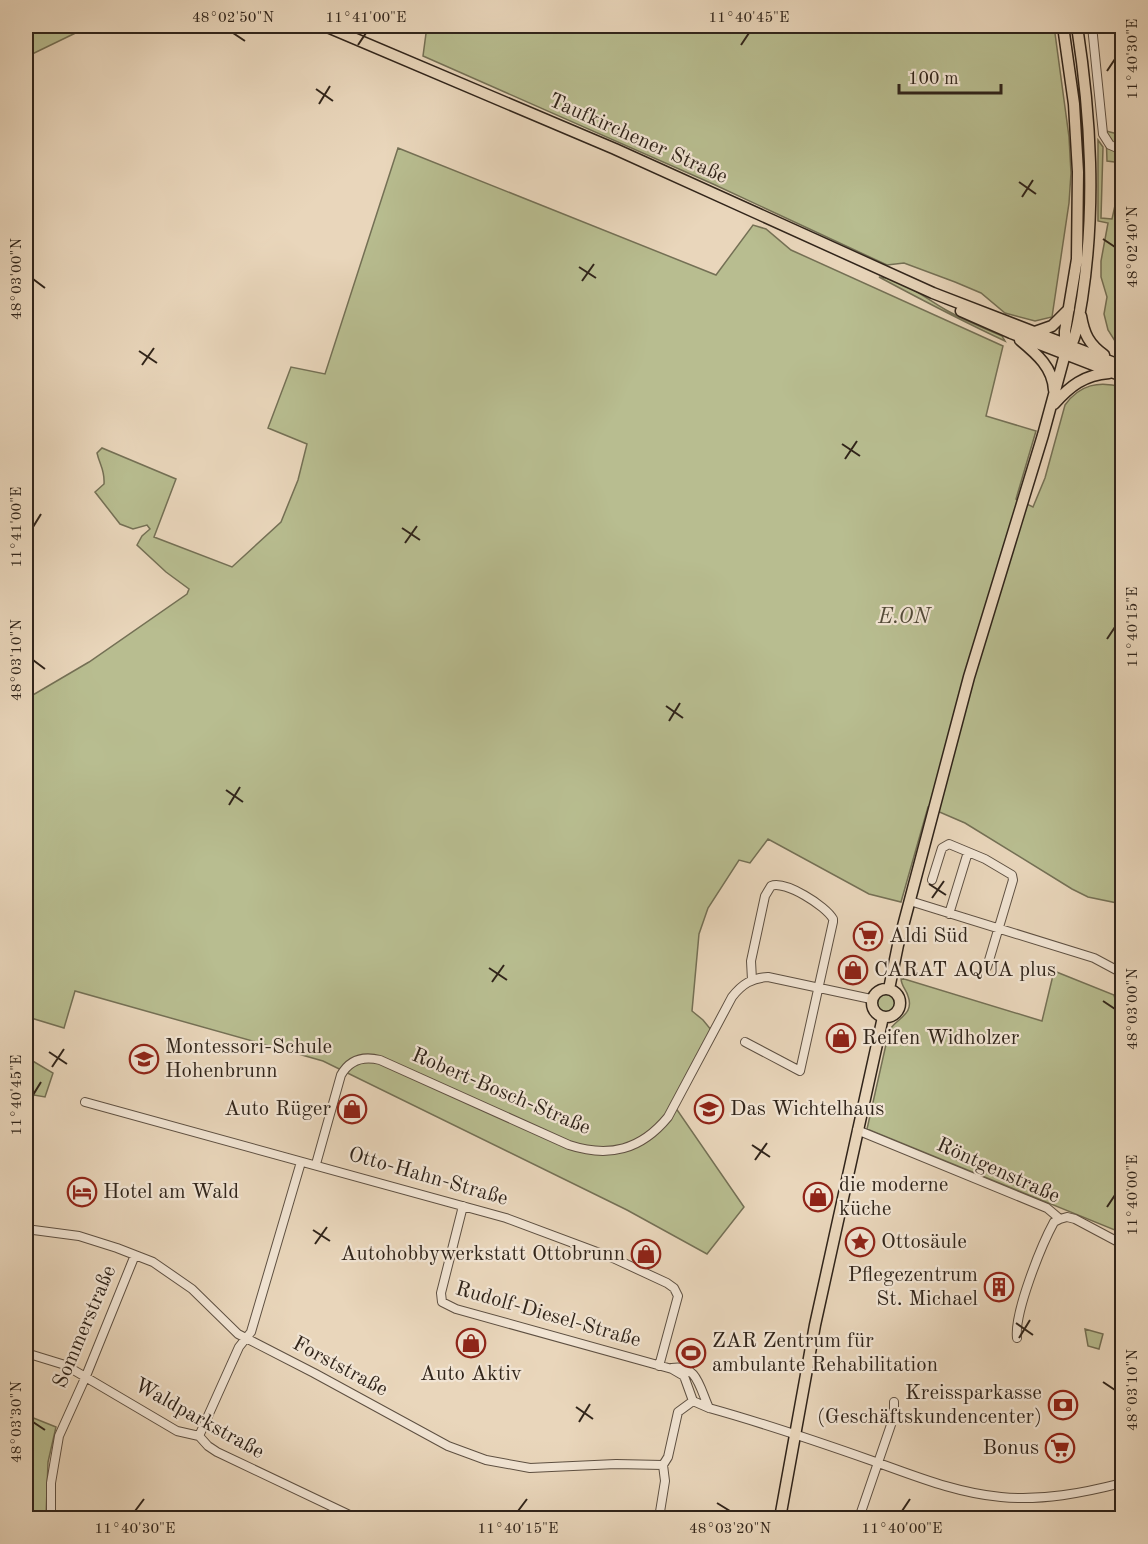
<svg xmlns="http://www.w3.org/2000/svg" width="1148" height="1544" font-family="'Old Standard TT',serif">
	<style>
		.green { fill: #b8bd90; stroke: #747055; stroke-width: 1.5 }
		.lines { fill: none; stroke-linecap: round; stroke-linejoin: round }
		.minor-casing { stroke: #5e5042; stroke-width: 10 }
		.major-casing { stroke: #30241a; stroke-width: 13 }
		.minor { stroke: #f1e4d3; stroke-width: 8 }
		.major { stroke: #e9d6bb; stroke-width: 10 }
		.ticks { fill: none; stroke: #30241a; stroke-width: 2 }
		.labels { text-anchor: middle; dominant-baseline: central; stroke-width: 4.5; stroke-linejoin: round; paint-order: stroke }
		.street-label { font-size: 21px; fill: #30241a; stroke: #f1e4d3 }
		.park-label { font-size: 21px; font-style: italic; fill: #524a38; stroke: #f1e4d3 }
		.poi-label { font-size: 21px; fill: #30241a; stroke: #f1e4d3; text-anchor: start }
		.neatline { fill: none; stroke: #30241a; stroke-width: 2 }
		.ticks-label { font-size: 15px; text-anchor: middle; fill: #30241a }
	</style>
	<rect width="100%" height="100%" fill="#e9d6bb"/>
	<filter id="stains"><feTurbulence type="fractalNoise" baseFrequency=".00333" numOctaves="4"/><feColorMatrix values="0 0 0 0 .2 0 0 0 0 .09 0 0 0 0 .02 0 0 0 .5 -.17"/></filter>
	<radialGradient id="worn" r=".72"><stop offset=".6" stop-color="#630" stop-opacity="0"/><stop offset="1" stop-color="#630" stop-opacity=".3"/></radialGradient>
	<path class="green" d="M42,26H90L26,57V34Z
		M427,26H1054L1069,137L1071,173L1069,203L1052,317L1035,321L1005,313L981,293L955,282L904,263L887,265L713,184L423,56Z
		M1106,131L1122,135V163L1107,161Z
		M1098,140L1103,147L1101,218L1112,219L1122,174V350L1120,349L1108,330L1104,314L1107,297L1101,277V261L1108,223L1098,221Z
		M398,148L716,275L753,225L766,229L791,250L1003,346L986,416L1036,431L1016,499L1033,507L1045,478L1065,405C1080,384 1099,381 1122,387V904L1088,897L1072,889L965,823L928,807L901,902L869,894L768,839L750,863L739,860L708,908L699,934L692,1011L703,1020L712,1031L673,1104L744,1207L707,1254L627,1210L323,1061L75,991L64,1028L31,1018L26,1033V699L89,662L187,594L189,589L166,572L137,545L142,536L150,529L147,525L133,529L120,524L95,492L104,484C105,470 100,466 97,453L102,448L176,479L154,537L232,567L281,522L298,480L307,444L268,428L291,367L325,374Z
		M879,277C902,278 926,299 946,310C964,320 983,328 1002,336L1005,341C962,321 920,299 879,277Z
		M1054,971L1114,995L1122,1025V1233L867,1129L889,1031C896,1018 915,1015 908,996C906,989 901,986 901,978L1042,1021Z
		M875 1003a11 11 0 1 1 22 0a11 11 0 1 1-22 0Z
		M26,1057L53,1073L45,1097L34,1095L26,1110Z
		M1085,1329L1103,1334L1099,1349L1088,1346Z
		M26,1415L56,1427L48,1462L46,1517H26Z"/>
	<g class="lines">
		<g class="minor-casing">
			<path id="minor" d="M1092,26L1103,134L1110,145L1122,150
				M932,880L942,848L949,844L985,859L1012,875L1013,880L987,967
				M910,901L1094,958L1122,973
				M949,914L968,852
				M745,1042L800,1071L833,922V919C826,906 785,880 771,886L765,896L751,961L752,980
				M85,1102L506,1218L613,1258L667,1283L674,1288L678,1296L659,1366
				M857,1130L1047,1208L1060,1219L1067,1217L1075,1219L1122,1244
				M316,1164L341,1075C350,1059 364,1056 380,1060L569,1145C609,1158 641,1150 668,1117L732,997C742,984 752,978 768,977L871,999
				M463,1206L441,1293L442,1302L456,1309L672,1369L684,1376L693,1401
				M26,1229L79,1236L117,1248L153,1262L192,1289L238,1334L314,1373L448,1446L486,1460L530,1468L616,1464L663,1465
				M1017,1338C1014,1313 1041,1246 1054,1222L1060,1219
				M26,1353L65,1365L177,1431L199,1436L208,1446L217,1452L356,1518
				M672,1368C697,1363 700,1389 709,1408
				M693,1401L709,1408C763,1423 816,1441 870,1460C913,1475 955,1493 1001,1497C1042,1501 1083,1493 1122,1483
				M199,1436L239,1347L251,1332L301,1162
				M51,1518V1483L59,1436L86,1376L135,1255
				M659,1518L665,1481L663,1465L668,1457L678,1412L693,1401
				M859,1518L894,1416V1402"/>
		</g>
		<g class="major-casing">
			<path id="major" d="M325,26L615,149L933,293L1122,366
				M961,311L1011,333L1122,376
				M1081,316C1084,334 1089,344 1104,355
				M1035,332L1052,326L1069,309
				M1020,340C1037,354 1053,368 1054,390
				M1067,352C1077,339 1079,315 1082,299C1096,207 1091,117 1077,26
				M1054,404C1070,386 1084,375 1109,373
				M872 1003a14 14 0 1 1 28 0a14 14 0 1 1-28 0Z
				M889,989L898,945L969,677L1043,435L1065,354V331L1077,259L1078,172L1074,104L1063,26
				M780,1518L815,1325L883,1017"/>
		</g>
		<use href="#minor" class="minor"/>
		<use href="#major" class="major"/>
	</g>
	<path class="ticks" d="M233,33L245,41M358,45L366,33M741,45L749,33M1107,71L1115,59M316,89L333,101M319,104L330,86M1019,182L1036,194M1022,197L1033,180M1103,239L1115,247M579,267L596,278M33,279L45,288M582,281L594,264M139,351L157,363M142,365L154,348M842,444L860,456M845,459L857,441M33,527L41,514M402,528L420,540M405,543L417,526M1107,639L1115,627M33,660L45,669M666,706L683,718M669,721L680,703M226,790L243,802M229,805L240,787M929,884L946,895M932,898L944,881M489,968L507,980M492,982L504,965M1103,1001L1115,1009M49,1052L67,1064M52,1067L64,1049M33,1095L41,1082M752,1145L770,1157M755,1160L767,1143M1107,1207L1115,1195M313,1230L330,1241M315,1244L327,1227M1016,1323L1033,1335M1019,1338L1030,1320M1103,1382L1115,1390M576,1407L593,1419M33,1422L45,1430M579,1422L590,1404M717,1503L730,1511M135,1511L144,1499M518,1511L527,1499M902,1511L910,1499"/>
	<defs>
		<g id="supermarket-ring" transform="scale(1.5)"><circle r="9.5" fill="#f1e4d3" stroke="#8f2418" stroke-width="1.5"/><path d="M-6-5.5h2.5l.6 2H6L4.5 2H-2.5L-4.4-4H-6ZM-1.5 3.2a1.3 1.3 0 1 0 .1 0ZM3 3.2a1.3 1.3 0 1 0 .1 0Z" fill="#8f2418"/></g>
		<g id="shop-ring" transform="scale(1.5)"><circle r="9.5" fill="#f1e4d3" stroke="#8f2418" stroke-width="1.5"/><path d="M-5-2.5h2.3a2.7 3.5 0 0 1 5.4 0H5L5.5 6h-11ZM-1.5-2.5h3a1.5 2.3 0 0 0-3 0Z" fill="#8f2418"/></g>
		<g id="school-ring" transform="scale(1.5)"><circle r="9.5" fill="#f1e4d3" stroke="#8f2418" stroke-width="1.5"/><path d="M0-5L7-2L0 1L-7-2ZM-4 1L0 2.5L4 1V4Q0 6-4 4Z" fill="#8f2418"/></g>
		<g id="hotel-ring" transform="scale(1.5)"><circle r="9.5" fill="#f1e4d3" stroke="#8f2418" stroke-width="1.5"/><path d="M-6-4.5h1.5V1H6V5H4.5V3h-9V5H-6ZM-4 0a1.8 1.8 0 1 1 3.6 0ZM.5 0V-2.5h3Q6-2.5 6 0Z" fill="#8f2418"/></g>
		<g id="sight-ring" transform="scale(1.5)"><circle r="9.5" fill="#f1e4d3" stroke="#8f2418" stroke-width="1.5"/><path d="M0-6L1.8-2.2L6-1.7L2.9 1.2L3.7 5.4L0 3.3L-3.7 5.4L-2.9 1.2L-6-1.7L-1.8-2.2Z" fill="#8f2418"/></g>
		<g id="building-ring" transform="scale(1.5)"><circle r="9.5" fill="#f1e4d3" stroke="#8f2418" stroke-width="1.5"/><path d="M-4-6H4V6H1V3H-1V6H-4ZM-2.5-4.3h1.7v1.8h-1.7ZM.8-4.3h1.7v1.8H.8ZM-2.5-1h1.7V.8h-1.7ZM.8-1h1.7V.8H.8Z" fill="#8f2418"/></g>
		<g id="stadium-ring" transform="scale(1.5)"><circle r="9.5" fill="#f1e4d3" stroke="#8f2418" stroke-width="1.5"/><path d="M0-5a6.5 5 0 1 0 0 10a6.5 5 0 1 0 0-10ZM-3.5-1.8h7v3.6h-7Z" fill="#8f2418"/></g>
		<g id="bank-ring" transform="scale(1.5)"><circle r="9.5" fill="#f1e4d3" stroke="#8f2418" stroke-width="1.5"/><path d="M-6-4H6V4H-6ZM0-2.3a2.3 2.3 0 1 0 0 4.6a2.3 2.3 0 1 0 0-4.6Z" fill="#8f2418"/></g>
	</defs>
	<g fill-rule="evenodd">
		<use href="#supermarket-ring" x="868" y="936"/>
		<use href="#shop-ring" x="853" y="970"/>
		<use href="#shop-ring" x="841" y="1038"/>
		<use href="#school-ring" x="144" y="1059"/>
		<use href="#shop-ring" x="352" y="1109"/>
		<use href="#school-ring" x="709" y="1109"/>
		<use href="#hotel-ring" x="82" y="1192"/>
		<use href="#shop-ring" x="818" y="1197"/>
		<use href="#sight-ring" x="860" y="1242"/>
		<use href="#shop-ring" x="646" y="1254"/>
		<use href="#building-ring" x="999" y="1287"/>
		<use href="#shop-ring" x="471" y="1343"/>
		<use href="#stadium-ring" x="691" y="1353"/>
		<use href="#bank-ring" x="1063" y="1405"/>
		<use href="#supermarket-ring" x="1060" y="1448"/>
	</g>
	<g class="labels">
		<g class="street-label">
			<text transform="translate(638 139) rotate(24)">Taufkirchener Straße</text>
			<text transform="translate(501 1092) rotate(23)">Robert-Bosch-Straße</text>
			<text transform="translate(998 1171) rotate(24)">Röntgenstraße</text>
			<text transform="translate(428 1177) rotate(16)">Otto-Hahn-Straße</text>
			<text transform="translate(548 1315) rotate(16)">Rudolf-Diesel-Straße</text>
			<text transform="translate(85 1327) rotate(-67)">Sommerstraße</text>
			<text transform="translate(340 1367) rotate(28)">Forststraße</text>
			<text transform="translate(199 1419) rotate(29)">Waldparkstraße</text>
		</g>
		<g class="park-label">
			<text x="904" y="617">E.ON</text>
		</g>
		<g class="poi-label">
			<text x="889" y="936">Aldi Süd</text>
			<text x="874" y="970">CARAT AQUA plus</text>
			<text x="862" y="1038">Reifen Widholzer</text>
			<text x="165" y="1047">Montessori-Schule<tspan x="165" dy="24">Hohenbrunn</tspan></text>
			<text x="331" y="1109" text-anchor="end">Auto Rüger</text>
			<text x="730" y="1109">Das Wichtelhaus</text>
			<text x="839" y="1185">die moderne<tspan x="839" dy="24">küche</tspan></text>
			<text x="103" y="1192">Hotel am Wald</text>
			<text x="881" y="1242">Ottosäule</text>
			<text x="625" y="1254" text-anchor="end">Autohobbywerkstatt Ottobrunn</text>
			<text x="978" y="1275" text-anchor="end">Pflegezentrum<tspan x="978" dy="24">St. Michael</tspan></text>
			<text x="712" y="1341">ZAR Zentrum für<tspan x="712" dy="24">ambulante Rehabilitation</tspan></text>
			<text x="471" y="1374" text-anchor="middle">Auto Aktiv</text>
			<text x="1042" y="1393" text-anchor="end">Kreissparkasse<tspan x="1042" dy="24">(Geschäftskundencenter)</tspan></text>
			<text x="1039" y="1448" text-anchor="end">Bonus</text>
		</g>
	</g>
	<rect width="1148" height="1544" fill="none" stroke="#e9d6bb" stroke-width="66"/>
	<path d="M899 84v9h102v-9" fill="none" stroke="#30241a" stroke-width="3"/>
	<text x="908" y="84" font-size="18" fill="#30241a" stroke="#f1e4d3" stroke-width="4.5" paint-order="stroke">100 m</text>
	<rect x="33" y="33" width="1082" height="1478" class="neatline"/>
	<g class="ticks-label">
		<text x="233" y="22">48°02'50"N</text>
		<text x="366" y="22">11°41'00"E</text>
		<text x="749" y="22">11°40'45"E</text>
		<text transform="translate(1132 59) rotate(-90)" y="5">11°40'30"E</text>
		<text transform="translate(1132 247) rotate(-90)" y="5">48°02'40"N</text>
		<text transform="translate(16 279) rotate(-90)" y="5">48°03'00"N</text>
		<text transform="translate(16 527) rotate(-90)" y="5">11°41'00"E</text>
		<text transform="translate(1132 627) rotate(-90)" y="5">11°40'15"E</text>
		<text transform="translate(16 660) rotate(-90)" y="5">48°03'10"N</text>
		<text transform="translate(1132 1009) rotate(-90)" y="5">48°03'00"N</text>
		<text transform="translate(16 1095) rotate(-90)" y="5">11°40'45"E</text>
		<text transform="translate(1132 1195) rotate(-90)" y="5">11°40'00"E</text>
		<text transform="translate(1132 1390) rotate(-90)" y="5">48°03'10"N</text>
		<text transform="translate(16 1422) rotate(-90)" y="5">48°03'30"N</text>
		<text x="135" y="1533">11°40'30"E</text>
		<text x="518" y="1533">11°40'15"E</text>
		<text x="730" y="1533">48°03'20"N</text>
		<text x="902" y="1533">11°40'00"E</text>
	</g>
	<rect width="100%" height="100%" filter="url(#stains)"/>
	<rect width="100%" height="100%" fill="url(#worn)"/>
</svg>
